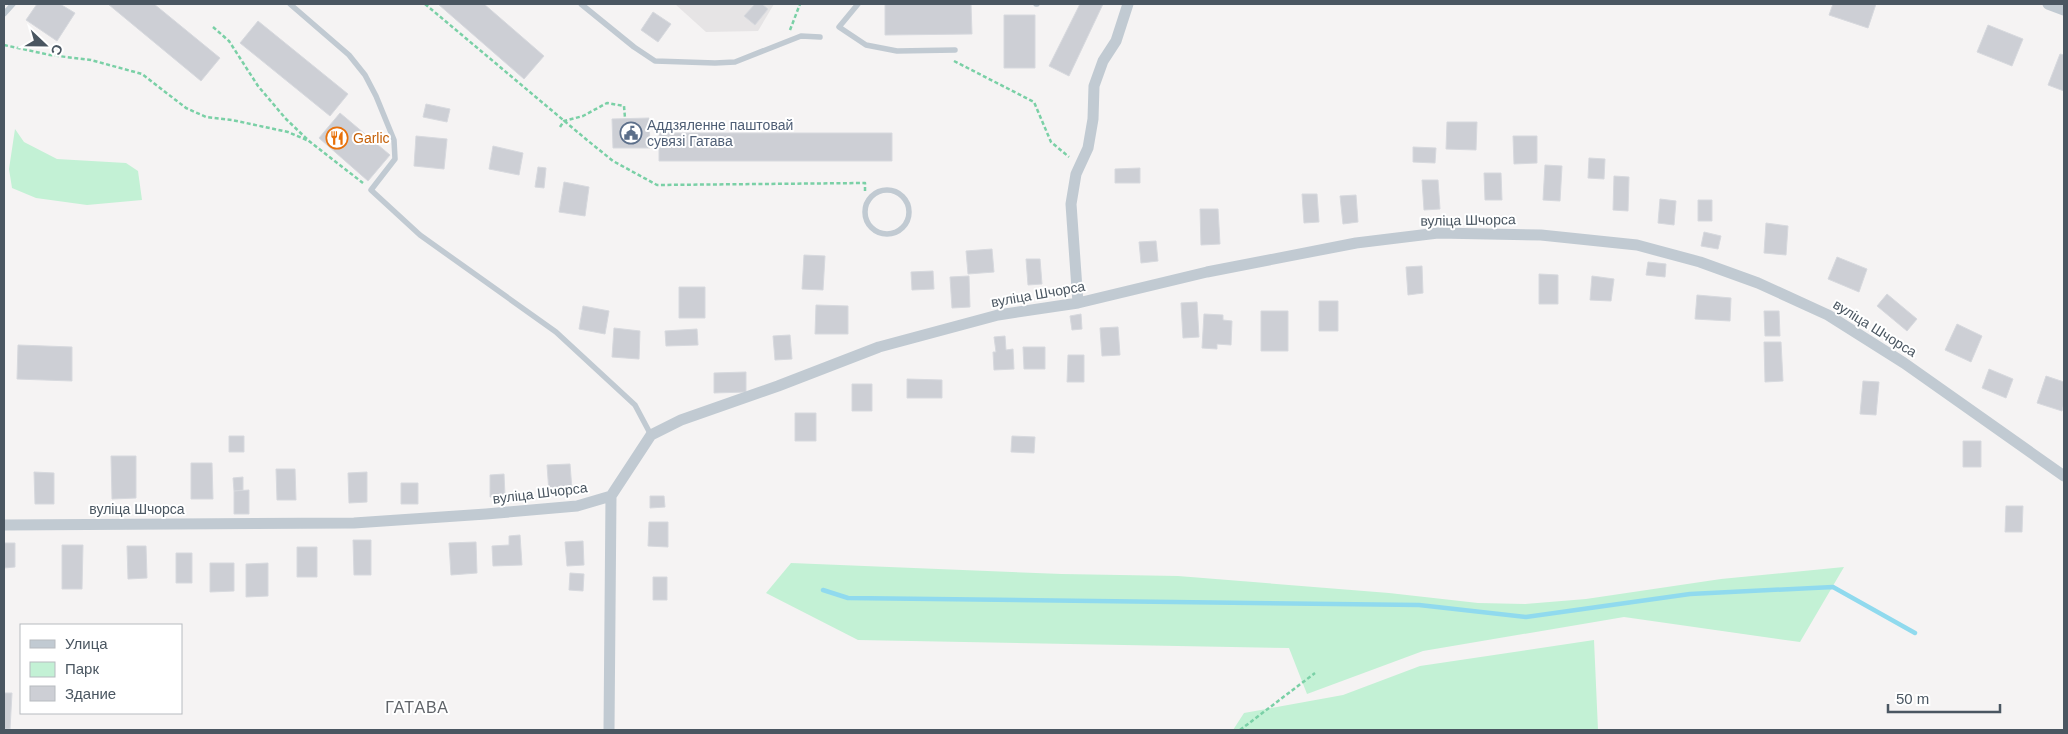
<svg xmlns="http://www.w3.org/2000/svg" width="2068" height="734" font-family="Helvetica,sans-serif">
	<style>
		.education { fill: #e6e4e5 }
		.green { fill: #c3f1d5 }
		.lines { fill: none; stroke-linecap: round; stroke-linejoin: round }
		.stream { stroke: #90daee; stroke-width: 4.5 }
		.building { fill: #cdcfd5; stroke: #d7d9de }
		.path { stroke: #7ad0a6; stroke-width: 2.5; stroke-dasharray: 4 2.5; stroke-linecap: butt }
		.lane { stroke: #c1cad2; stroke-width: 5.5 }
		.street { stroke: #c1cad2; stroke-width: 11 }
		.labels { text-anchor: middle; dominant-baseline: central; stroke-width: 4; stroke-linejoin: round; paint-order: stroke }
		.service-label { font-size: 14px; fill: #4e5e75; stroke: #fff; text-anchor: start }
		.food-label { font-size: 14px; fill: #c56008; stroke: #fff; text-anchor: start }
		.street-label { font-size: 14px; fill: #4a5661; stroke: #fff }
		.quarter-label { font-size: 16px; letter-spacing: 1px; fill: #5f6368; stroke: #fff }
	</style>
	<rect width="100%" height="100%" fill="#f5f3f3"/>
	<path class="education" d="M675,4H774L758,31L706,32Z"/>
	<path class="green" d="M15,129L24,142L57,159L126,163L138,171L142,200L87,205L36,198L12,188L9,169Z
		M791,563L1062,574L1178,576L1389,593L1478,603L1525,604L1586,599L1721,579L1844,567L1800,642L1624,617L1423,651L1307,694L1289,648L858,640L766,593Z
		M1594,640L1598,730H1233L1244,713L1343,695L1420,666Z"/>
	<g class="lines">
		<path class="stream" d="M823,590L848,598L1419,605L1526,617L1690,594L1833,587L1915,633"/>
	</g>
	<path class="building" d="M37,4H60L75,13L57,41L26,20Z
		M108,4H154L220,58L201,81Z
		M438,4H484L544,56L524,79Z
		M755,4H762L768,9L755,25L744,16Z
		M885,4H971L972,34L885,35Z
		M1080,4H1103L1069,76L1049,66Z
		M1833,4H1876L1868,28L1829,15Z
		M653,12L671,24L658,42L641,30Z
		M1004,15H1035V68H1004Z
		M258,21L348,94L330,116L240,43Z
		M1988,25L2023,39L2012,66L1977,52Z
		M2060,54L2064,55V91L2048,85Z
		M426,104L450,109L447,122L423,117Z
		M340,113L390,155L368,181L319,138Z
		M649,118L650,148H613L612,119Z
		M1447,122H1477L1476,150L1446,149Z
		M659,133H892V161H659Z
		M416,136L447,139L444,169L414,166Z
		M1513,136H1537V163L1514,164Z
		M493,146L523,153L519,175L489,169Z
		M1413,147L1436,148L1435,163L1413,162Z
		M1589,158L1605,159L1604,179L1588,178Z
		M1545,165L1562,166L1560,201L1543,200Z
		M538,167L546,168L544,188L535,187Z
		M1140,168V183H1115V169Z
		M1484,173H1501L1502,200H1485Z
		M1614,176L1629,177L1628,211L1613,210Z
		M1422,180H1438L1440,209L1424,210Z
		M564,182L589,187L585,216L559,212Z
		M1302,194H1317L1319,222L1304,223Z
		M1356,195L1358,222L1343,224L1340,196Z
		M1660,199L1676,201L1674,225L1658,223Z
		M1698,200H1712V221H1698Z
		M1200,209H1218L1220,244L1201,245Z
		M1766,223L1788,226L1786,255L1764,253Z
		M1704,232L1721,236L1718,249L1701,246Z
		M1156,241L1158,261L1141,263L1139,242Z
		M992,249L994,272L968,274L966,251Z
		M804,255L825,256L823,290L802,289Z
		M1837,257L1867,269L1859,292L1828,279Z
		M1026,259H1040L1042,284L1028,285Z
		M1648,262L1666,264L1665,277L1646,275Z
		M1422,266L1423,293L1408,295L1406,267Z
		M933,271L934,289L912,290L911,272Z
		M1539,274L1558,275V304H1539Z
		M969,276L970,307L952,308L950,277Z
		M1592,276L1614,279L1611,301L1590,300Z
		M679,287H705V318H679Z
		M1887,294L1917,319L1907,331L1877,306Z
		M1697,295L1731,298L1730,321L1695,319Z
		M1319,301H1338V331H1319Z
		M1197,302L1199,337L1183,338L1181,303Z
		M816,305L848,306V334H815Z
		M583,306L609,311L605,334L579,329Z
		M1261,311H1288V351H1261Z
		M1764,311H1779L1780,336H1765Z
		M1081,314L1082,329L1072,330L1070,316Z
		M1204,314L1223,315V320L1232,321L1231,345L1217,344V349L1202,348Z
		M1957,324L1982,336L1971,362L1945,350Z
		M1118,327L1120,355L1102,356L1100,328Z
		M614,328L640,331L639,359L612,357Z
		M697,329L698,345L666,346L665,331Z
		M790,335L792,359L775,360L773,336Z
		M1005,336L1006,350L1013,349L1014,369L994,370L993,352H996L994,337Z
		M1764,342H1781L1783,381L1765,382Z
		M18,345L72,347V381L17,379Z
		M1023,347H1045V369H1024Z
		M1068,355H1084V382H1067Z
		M1989,369L2013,379L2006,398L1982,388Z
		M746,372V392L714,393V373Z
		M2046,376L2064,382V403L2062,411L2037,403Z
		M907,379L942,380V398H907Z
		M1863,381L1879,382L1876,415L1860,414Z
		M852,384H872V411H852Z
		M795,413H816V441H795Z
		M229,436H244V452H229Z
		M1012,436L1035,437L1034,453L1011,452Z
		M1963,441H1981V467H1963Z
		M111,456H136V498L112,499Z
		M191,463H212L213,499H191Z
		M570,464L572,490L549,492L547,465Z
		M276,469H295L296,500H277Z
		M34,472L54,473V504H35Z
		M367,472V502L349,503L348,473Z
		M504,474L505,496L490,497V475Z
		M243,477V490L234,491L233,478Z
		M401,483H418V504H401Z
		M249,490V514H234V491Z
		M650,496H664L665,507L650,508Z
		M2006,506H2023L2022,532H2005Z
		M649,522H668V547L648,546Z
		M520,535L522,565L493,566L492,546L509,545V536Z
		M353,540H371V575H354Z
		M583,541L584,565L567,566L565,542Z
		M476,542L477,573L451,575L449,543Z
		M4,543H15V567L4,568Z
		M62,545H83L82,589H62Z
		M127,546H146L147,578L128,579Z
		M297,547H317V577H297Z
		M176,553H192V583H176Z
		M210,563H234V591L210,592Z
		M268,563V596L246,597V564Z
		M570,573L584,574L583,591L569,590Z
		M653,577H667V600H653Z
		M4,693H12L10,729H4Z"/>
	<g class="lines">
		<path class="path" d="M425,4L587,140L613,161L657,185L865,183V191
			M213,27L229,41L258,86L286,119L309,141L363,183
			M790,30L800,4
			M4,45L50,55L91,60L142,74L186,108L206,117L232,120L288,132L309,141
			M954,61L1034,102L1051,142L1069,157
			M560,127L564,121L583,116L607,103L624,106L625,118
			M1240,730L1315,673"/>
		<path class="lane" d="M290,4L349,55L365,75L376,96L394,140L395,159L371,190L420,235L556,332L635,405L651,435
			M581,4L634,47L655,61L715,63L735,62L801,36L820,37
			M858,4L839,27L866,45L897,51L955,50
			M1036,4H1037
			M4,14L13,4
			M865 212a22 22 0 1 1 44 0a22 22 0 1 1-44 0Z"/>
		<path class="street" d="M2048,4L2064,10
			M1078,303L1071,204L1076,174L1088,148L1093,119L1094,86L1103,61L1116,41L1128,4
			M4,525L354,523L486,514L577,506L611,496L651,435L681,420L778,386L879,347L998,315L1078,303L1207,272L1356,243L1438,233L1541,235L1637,245L1700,262L1758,283L1828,315L1904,363L2064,476
			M609,730L611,496"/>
	</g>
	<defs>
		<g id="civic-ring" transform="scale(1.125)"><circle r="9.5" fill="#fff" stroke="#5c6f8a" stroke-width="1.5"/><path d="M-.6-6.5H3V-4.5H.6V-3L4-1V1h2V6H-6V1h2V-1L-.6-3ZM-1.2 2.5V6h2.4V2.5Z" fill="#5c6f8a"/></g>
		<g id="restaurant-ring" transform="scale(1.125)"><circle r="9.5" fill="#fff" stroke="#e8710a" stroke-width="1.5"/><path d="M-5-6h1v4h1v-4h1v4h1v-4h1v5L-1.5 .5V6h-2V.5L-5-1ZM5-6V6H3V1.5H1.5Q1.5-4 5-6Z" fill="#e8710a"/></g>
	</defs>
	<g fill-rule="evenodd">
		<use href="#civic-ring" x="631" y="133"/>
		<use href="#restaurant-ring" x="337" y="138"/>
	</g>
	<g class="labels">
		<g class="service-label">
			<text x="647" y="125">Аддзяленне паштовай<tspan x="647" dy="16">сувязі Гатава</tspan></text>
		</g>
		<g class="food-label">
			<text x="353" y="138">Garlic</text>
		</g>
		<g class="street-label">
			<text transform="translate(1468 220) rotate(-1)">вуліца Шчорса</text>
			<text transform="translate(1038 294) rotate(-10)">вуліца Шчорса</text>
			<text transform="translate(1875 328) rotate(32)">вуліца Шчорса</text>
			<text transform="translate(540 493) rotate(-7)">вуліца Шчорса</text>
			<text x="137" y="509">вуліца Шчорса</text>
		</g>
		<g class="quarter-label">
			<text x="417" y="707">ГАТАВА</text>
		</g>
	</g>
	<rect width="2068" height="734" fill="none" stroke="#4a5661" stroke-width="10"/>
	<rect x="20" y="624" width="162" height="90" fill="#ffffff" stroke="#b7bbc0"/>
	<rect x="30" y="640" width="25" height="8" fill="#c1cad2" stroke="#b7bbc0"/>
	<text x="65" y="649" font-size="15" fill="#4a5661">Улица</text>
	<rect x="30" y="662" width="25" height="15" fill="#c3f1d5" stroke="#b7bbc0"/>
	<text x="65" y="674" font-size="15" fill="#4a5661">Парк</text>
	<rect x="30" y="686" width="25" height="15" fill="#cdcfd5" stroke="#b7bbc0"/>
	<text x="65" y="699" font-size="15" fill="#4a5661">Здание</text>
	<g transform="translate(45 45) rotate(112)" stroke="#ffffff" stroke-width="4" paint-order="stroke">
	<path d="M0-4L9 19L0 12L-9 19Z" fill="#4a5661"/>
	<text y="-8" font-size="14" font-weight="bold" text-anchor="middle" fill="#4a5661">С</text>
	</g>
	<path d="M1888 704v8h112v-8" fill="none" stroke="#4a5661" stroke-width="2.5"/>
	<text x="1896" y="704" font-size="15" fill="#4a5661" stroke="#ffffff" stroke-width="4" paint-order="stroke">50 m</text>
</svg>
